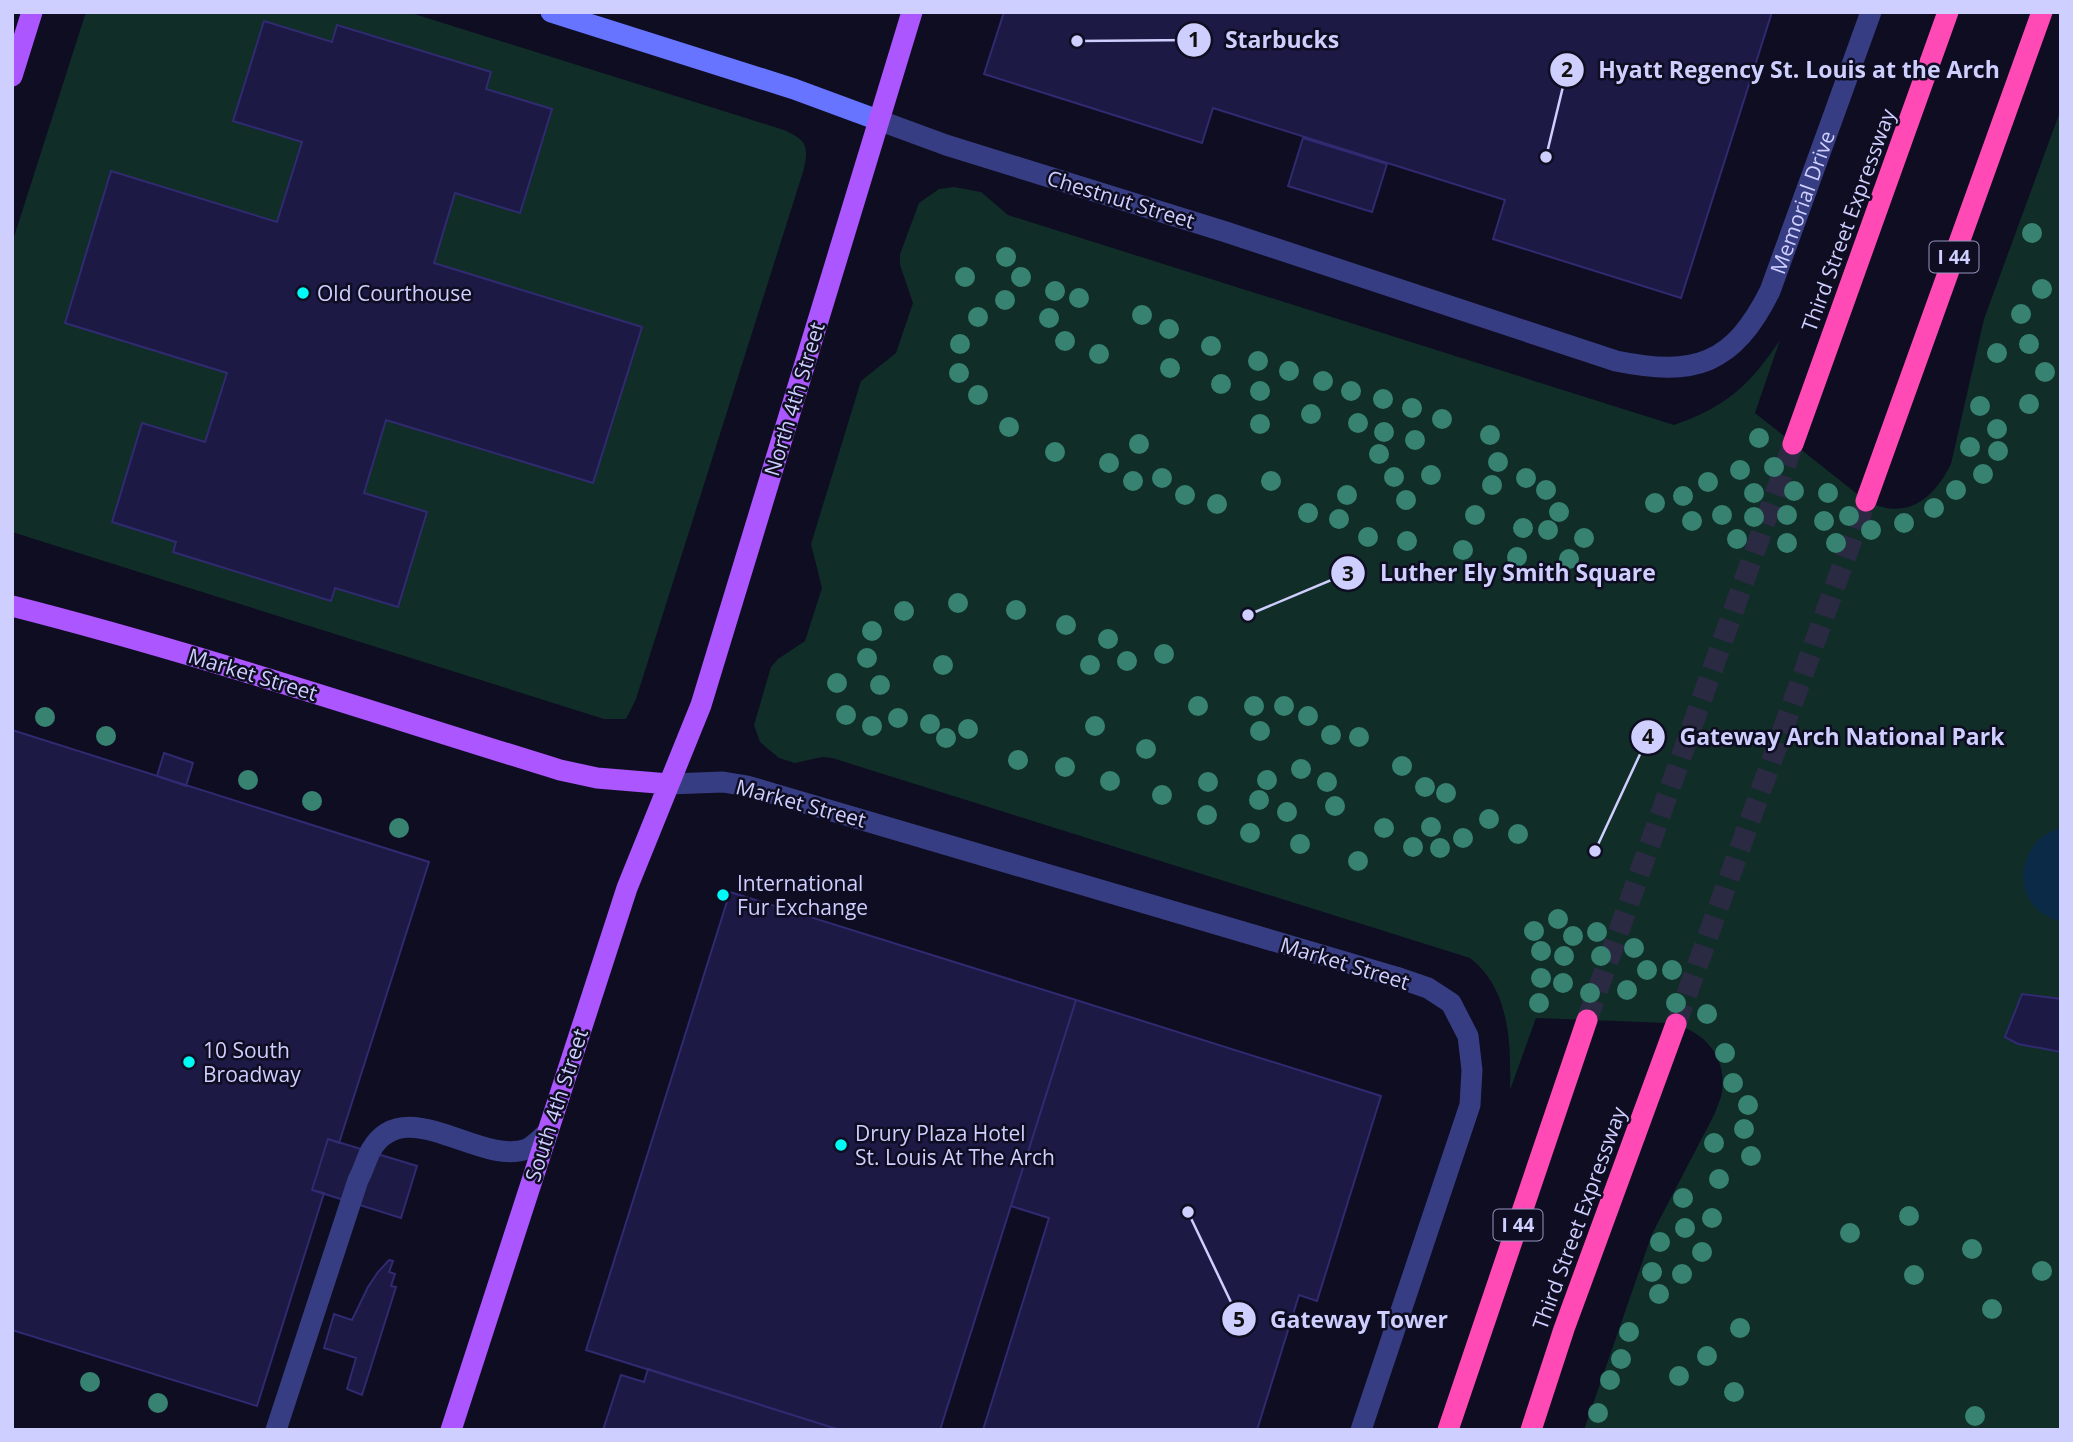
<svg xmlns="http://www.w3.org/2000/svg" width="2073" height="1442" font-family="'Open Sans',sans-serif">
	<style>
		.green { fill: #102d28 }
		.water { fill: #0b2a48 }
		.building { fill: #1c1944; stroke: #302a70; stroke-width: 2 }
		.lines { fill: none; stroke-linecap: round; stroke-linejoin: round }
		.highway-tunnel { stroke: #2b2a43; stroke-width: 21; stroke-dasharray: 21 10; stroke-linecap: butt }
		.lane { stroke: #373d82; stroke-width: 21 }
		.street { stroke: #373d82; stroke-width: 21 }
		.secondary { stroke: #6674ff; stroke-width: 21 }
		.primary { stroke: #ab56ff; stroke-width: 21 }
		.highway { stroke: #ff4ab6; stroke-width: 21 }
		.tree { fill: #378270 }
		.poi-dot { fill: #00faf5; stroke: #0e0d22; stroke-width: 2.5 }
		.labels { text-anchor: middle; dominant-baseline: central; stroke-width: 5; stroke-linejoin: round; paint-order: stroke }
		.shield { fill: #0e0d22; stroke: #9595bd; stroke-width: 2 }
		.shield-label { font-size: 19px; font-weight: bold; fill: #cfcfff }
		.street-label { font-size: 21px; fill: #cfcfff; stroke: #0e0d22 }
		.poi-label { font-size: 21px; fill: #cfcfff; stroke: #0e0d22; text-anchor: start }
		.leader { fill: none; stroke: #cfcfff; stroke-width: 2.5 }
		.callout-dot { fill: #cfcfff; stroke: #0e0d22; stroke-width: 2.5 }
		.mark-label { font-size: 21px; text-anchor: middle; font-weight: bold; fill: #111 }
		.callout-label { font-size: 23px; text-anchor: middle; font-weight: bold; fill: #cfcfff; stroke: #0e0d22; stroke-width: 5; stroke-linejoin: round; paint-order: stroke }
	</style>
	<rect width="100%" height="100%" fill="#0e0d22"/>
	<path class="green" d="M86,12H408L781,129C806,139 810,145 803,172L636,699L626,719H604L12,532V243Z
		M2061,109V1430H1584L1652,1234L1715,1113C1717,1106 1721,1099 1722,1092C1727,1055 1703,1030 1669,1023L1536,1018L1510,1090C1511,1043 1510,989 1470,958L832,758L822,757L795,763L779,758L760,742L754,725L771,667L778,659L805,641L822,588L811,544L861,381L896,353L913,303L900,265V254L919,203L939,189L954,187L981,192L1008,215L1674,425C1726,407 1750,385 1780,340L1755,413L1866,501C1906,521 1933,500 1951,464L1984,319Z"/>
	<path class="water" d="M2061,828V922C2052,919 2043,915 2036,908C2011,882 2025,836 2061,828Z"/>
	<path class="building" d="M1004,12H1772L1681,298L1493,239L1505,200L1213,108L1202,143L984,74Z
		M264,21L332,42L337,25L491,72L486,89L552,109L520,213L455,193L434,263L642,327L593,483L386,420L364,493L427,512L398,607L335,588L331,601L173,552L176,542L112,522L142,423L205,442L227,373L65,323L111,171L277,222L302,142L233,121Z
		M1303,138L1387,164L1372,212L1288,186Z
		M12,730L429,862L339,1143L328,1139L312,1190L324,1193L257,1406L12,1330Z
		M164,753L193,763L186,786L157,776Z
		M730,892L1076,1000L940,1430H840L586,1350Z
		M2022,994L2061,999V1052L2018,1044L2005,1037Z
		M1076,1000L1381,1096L1317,1301L1299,1295L1257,1430H983L1049,1218L1011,1206Z
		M328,1139L417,1166L401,1218L312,1190Z
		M389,1260L393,1261L389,1272L395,1274L391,1286L396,1287L362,1395L347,1389L356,1358L324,1348L334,1314L352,1320L368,1287L378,1272Z
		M648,1369L840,1430H603L621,1375L644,1382Z"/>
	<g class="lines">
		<path class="highway-tunnel" d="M1587,1020L1793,444
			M1676,1024L1866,501"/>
		<path class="lane" d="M276,1430L358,1180C363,1171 366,1160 371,1150C405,1091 480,1167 527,1149C534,1146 541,1138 548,1132"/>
		<g class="street">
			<path id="s1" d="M878,120L946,145L1226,232L1616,361C1695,377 1733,365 1770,291L1871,12"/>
			<path d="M669,784L723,782L747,786L1396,977L1428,988L1451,1003L1468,1036L1472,1070L1470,1105L1361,1430"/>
		</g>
		<path class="secondary" d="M551,12L794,89L878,120"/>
		<path class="primary" d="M12,76L32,12
			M12,606C197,653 378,714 560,770L597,778L669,784
			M451,1430L627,888L701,705L912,12"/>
		<path class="highway" d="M1793,444L1948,12
			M1866,501L2042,12
			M1448,1430L1587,1020
			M1531,1430L1564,1329L1676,1024"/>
	</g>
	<g class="tree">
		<circle cx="2032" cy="233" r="10"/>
		<circle cx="1006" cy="257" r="10"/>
		<circle cx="965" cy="277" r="10"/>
		<circle cx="1021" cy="277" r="10"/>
		<circle cx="2042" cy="289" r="10"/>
		<circle cx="1055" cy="291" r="10"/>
		<circle cx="1079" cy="298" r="10"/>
		<circle cx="1005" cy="300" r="10"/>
		<circle cx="2021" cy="314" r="10"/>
		<circle cx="1142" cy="315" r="10"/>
		<circle cx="978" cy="317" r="10"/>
		<circle cx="1049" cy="318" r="10"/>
		<circle cx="1169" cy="329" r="10"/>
		<circle cx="1065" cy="341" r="10"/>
		<circle cx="960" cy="344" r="10"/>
		<circle cx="2029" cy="344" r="10"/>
		<circle cx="1211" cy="346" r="10"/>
		<circle cx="1997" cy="353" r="10"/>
		<circle cx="1099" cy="354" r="10"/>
		<circle cx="1258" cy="361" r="10"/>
		<circle cx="1170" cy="368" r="10"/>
		<circle cx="1289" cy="371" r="10"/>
		<circle cx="2045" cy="372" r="10"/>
		<circle cx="959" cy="373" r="10"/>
		<circle cx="1323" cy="381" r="10"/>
		<circle cx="1221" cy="384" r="10"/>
		<circle cx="1260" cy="391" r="10"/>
		<circle cx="1351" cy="391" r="10"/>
		<circle cx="978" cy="395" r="10"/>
		<circle cx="1383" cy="399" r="10"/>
		<circle cx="2029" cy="404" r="10"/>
		<circle cx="1980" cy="406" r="10"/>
		<circle cx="1412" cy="408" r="10"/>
		<circle cx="1311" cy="414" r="10"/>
		<circle cx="1442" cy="419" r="10"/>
		<circle cx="1358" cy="423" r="10"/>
		<circle cx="1260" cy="424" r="10"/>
		<circle cx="1009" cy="427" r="10"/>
		<circle cx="1997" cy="429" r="10"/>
		<circle cx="1384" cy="432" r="10"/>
		<circle cx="1490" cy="435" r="10"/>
		<circle cx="1759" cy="438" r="10"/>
		<circle cx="1415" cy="440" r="10"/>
		<circle cx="1139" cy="444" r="10"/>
		<circle cx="1970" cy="447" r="10"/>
		<circle cx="1998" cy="451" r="10"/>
		<circle cx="1055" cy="452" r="10"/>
		<circle cx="1379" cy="454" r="10"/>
		<circle cx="1498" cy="462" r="10"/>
		<circle cx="1109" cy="463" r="10"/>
		<circle cx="1774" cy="467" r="10"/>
		<circle cx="1740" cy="470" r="10"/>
		<circle cx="1983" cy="474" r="10"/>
		<circle cx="1431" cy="475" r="10"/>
		<circle cx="1394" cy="477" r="10"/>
		<circle cx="1162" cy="478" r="10"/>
		<circle cx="1526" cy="478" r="10"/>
		<circle cx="1133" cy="481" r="10"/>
		<circle cx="1271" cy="481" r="10"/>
		<circle cx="1708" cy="482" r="10"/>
		<circle cx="1492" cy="485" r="10"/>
		<circle cx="1546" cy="490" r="10"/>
		<circle cx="1956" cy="490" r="10"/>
		<circle cx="1794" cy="491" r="10"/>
		<circle cx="1754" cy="493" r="10"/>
		<circle cx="1828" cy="493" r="10"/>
		<circle cx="1185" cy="495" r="10"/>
		<circle cx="1347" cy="495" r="10"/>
		<circle cx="1683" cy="496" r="10"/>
		<circle cx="1406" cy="500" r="10"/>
		<circle cx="1655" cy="503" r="10"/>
		<circle cx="1217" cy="504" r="10"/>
		<circle cx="1934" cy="508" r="10"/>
		<circle cx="1559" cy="512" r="10"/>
		<circle cx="1308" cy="513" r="10"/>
		<circle cx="1475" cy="515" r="10"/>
		<circle cx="1722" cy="515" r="10"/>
		<circle cx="1787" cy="515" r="10"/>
		<circle cx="1849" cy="516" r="10"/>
		<circle cx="1754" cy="517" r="10"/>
		<circle cx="1339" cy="519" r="10"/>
		<circle cx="1692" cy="521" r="10"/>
		<circle cx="1824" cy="521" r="10"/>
		<circle cx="1904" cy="523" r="10"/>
		<circle cx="1523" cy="528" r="10"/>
		<circle cx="1548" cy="530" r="10"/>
		<circle cx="1871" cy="530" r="10"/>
		<circle cx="1368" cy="537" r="10"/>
		<circle cx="1584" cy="538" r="10"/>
		<circle cx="1737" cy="539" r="10"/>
		<circle cx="1407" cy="541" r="10"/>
		<circle cx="1787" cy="543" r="10"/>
		<circle cx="1836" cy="543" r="10"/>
		<circle cx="1463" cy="550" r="10"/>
		<circle cx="1517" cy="557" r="10"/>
		<circle cx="1569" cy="559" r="10"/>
		<circle cx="958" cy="603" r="10"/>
		<circle cx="1016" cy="610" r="10"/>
		<circle cx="904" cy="611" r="10"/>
		<circle cx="1066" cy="625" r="10"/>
		<circle cx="872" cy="631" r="10"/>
		<circle cx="1108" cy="639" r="10"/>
		<circle cx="1164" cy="654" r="10"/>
		<circle cx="867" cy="658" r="10"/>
		<circle cx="1127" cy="661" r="10"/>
		<circle cx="943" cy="665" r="10"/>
		<circle cx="1090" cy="665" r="10"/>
		<circle cx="837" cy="683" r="10"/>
		<circle cx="880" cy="685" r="10"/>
		<circle cx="1198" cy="706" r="10"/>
		<circle cx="1254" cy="706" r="10"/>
		<circle cx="1284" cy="706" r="10"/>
		<circle cx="846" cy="715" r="10"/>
		<circle cx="1308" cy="716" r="10"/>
		<circle cx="45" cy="717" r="10"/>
		<circle cx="898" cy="718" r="10"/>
		<circle cx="930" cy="724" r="10"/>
		<circle cx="872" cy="726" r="10"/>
		<circle cx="1095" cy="726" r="10"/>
		<circle cx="968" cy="729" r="10"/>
		<circle cx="1260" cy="731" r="10"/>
		<circle cx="1331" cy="735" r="10"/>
		<circle cx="106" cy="736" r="10"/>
		<circle cx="1359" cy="737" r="10"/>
		<circle cx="946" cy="738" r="10"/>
		<circle cx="1146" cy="749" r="10"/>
		<circle cx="1018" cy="760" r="10"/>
		<circle cx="1402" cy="766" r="10"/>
		<circle cx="1065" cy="767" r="10"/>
		<circle cx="1301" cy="769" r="10"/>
		<circle cx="248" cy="780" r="10"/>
		<circle cx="1267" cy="780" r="10"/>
		<circle cx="1110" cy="781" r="10"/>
		<circle cx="1208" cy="782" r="10"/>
		<circle cx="1327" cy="782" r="10"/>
		<circle cx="1425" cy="787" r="10"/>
		<circle cx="1446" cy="793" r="10"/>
		<circle cx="1162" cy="795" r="10"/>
		<circle cx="1259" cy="800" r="10"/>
		<circle cx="312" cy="801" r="10"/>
		<circle cx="1335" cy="806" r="10"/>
		<circle cx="1287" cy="812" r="10"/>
		<circle cx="1207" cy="815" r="10"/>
		<circle cx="1489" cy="819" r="10"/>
		<circle cx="1431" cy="827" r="10"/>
		<circle cx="399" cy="828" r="10"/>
		<circle cx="1384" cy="828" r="10"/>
		<circle cx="1250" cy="833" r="10"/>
		<circle cx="1518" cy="834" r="10"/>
		<circle cx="1463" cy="838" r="10"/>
		<circle cx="1300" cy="844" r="10"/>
		<circle cx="1413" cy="847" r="10"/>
		<circle cx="1440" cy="848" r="10"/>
		<circle cx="1358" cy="861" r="10"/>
		<circle cx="1558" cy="919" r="10"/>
		<circle cx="1534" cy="931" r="10"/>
		<circle cx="1597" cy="932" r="10"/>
		<circle cx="1573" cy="936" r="10"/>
		<circle cx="1634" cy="948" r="10"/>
		<circle cx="1541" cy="951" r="10"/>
		<circle cx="1564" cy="956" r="10"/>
		<circle cx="1601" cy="956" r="10"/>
		<circle cx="1647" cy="970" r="10"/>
		<circle cx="1672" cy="970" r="10"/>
		<circle cx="1541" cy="978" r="10"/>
		<circle cx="1563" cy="983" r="10"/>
		<circle cx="1627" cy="990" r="10"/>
		<circle cx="1590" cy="993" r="10"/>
		<circle cx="1539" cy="1003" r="10"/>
		<circle cx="1676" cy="1003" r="10"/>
		<circle cx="1707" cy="1014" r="10"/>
		<circle cx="1725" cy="1053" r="10"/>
		<circle cx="1733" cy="1083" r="10"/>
		<circle cx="1748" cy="1105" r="10"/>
		<circle cx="1744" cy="1129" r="10"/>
		<circle cx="1714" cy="1143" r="10"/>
		<circle cx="1751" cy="1156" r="10"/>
		<circle cx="1719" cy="1179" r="10"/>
		<circle cx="1683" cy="1198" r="10"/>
		<circle cx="1909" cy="1216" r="10"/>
		<circle cx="1712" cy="1218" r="10"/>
		<circle cx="1685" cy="1228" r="10"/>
		<circle cx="1850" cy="1233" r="10"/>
		<circle cx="1660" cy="1242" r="10"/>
		<circle cx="1972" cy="1249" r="10"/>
		<circle cx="1702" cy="1252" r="10"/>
		<circle cx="2042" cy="1271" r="10"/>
		<circle cx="1652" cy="1272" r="10"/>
		<circle cx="1682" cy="1274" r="10"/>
		<circle cx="1914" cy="1275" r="10"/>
		<circle cx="1659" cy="1294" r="10"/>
		<circle cx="1992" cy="1309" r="10"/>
		<circle cx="1740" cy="1328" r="10"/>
		<circle cx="1629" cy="1332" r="10"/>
		<circle cx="1707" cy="1356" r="10"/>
		<circle cx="1621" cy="1359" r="10"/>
		<circle cx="1679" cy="1376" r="10"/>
		<circle cx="1610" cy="1380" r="10"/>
		<circle cx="90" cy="1382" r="10"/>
		<circle cx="1734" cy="1392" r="10"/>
		<circle cx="158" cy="1403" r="10"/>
		<circle cx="1598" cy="1413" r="10"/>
		<circle cx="1975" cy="1416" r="10"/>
	</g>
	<g class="poi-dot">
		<circle cx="303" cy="293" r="7"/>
		<circle cx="723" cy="895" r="7"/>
		<circle cx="189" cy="1062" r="7"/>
		<circle cx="841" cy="1145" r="7"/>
	</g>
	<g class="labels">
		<g class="shield">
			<rect x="1929.5" y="241.5" width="49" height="31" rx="5"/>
			<rect x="1493.5" y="1209.5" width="49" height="31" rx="5"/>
		</g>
		<g class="shield-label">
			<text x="1954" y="257">I 44</text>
			<text x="1518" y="1225">I 44</text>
		</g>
		<g class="street-label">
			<text transform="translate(1121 199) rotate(17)">Chestnut Street</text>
			<text stroke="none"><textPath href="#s1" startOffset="1059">Memorial Drive</textPath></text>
			<text transform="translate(1848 220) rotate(-70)">Third Street Expressway</text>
			<text transform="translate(794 399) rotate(-73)">North 4th Street</text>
			<text transform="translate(253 674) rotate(17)">Market Street</text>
			<text transform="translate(801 803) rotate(15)">Market Street</text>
			<text transform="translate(1345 963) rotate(17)">Market Street</text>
			<text transform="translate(556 1105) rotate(-72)">South 4th Street</text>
			<text transform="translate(1579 1218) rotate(-70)">Third Street Expressway</text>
		</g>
		<g class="poi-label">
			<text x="317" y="293">Old Courthouse</text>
			<text x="737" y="883">International<tspan x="737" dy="24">Fur Exchange</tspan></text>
			<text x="203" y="1050">10 South<tspan x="203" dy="24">Broadway</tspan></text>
			<text x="855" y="1133">Drury Plaza Hotel<tspan x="855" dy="24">St. Louis At The Arch</tspan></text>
		</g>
	</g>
	<path class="leader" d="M1077 41L1194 40M1546 157L1567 70M1248 615L1348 573M1595 851L1648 737M1188 1212L1239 1319"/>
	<g class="callout-dot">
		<circle cx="1077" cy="41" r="7"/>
		<circle cx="1546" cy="157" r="7"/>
		<circle cx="1248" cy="615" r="7"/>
		<circle cx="1595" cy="851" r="7"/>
		<circle cx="1188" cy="1212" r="7"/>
		<circle cx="1194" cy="40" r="18"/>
		<circle cx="1567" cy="70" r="18"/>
		<circle cx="1348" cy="573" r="18"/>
		<circle cx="1648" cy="737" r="18"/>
		<circle cx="1239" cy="1319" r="18"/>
	</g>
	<g class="mark-label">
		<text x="1194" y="47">1</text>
		<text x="1567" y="77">2</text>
		<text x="1348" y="581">3</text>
		<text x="1648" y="744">4</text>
		<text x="1239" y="1327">5</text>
	</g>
	<g class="callout-label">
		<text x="1282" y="48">Starbucks</text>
		<text x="1799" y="78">Hyatt Regency St. Louis at the Arch</text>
		<text x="1518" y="581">Luther Ely Smith Square</text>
		<text x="1842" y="745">Gateway Arch National Park</text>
		<text x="1359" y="1328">Gateway Tower</text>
	</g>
	<rect width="2073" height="1442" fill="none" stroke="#cfcfff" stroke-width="28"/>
</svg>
